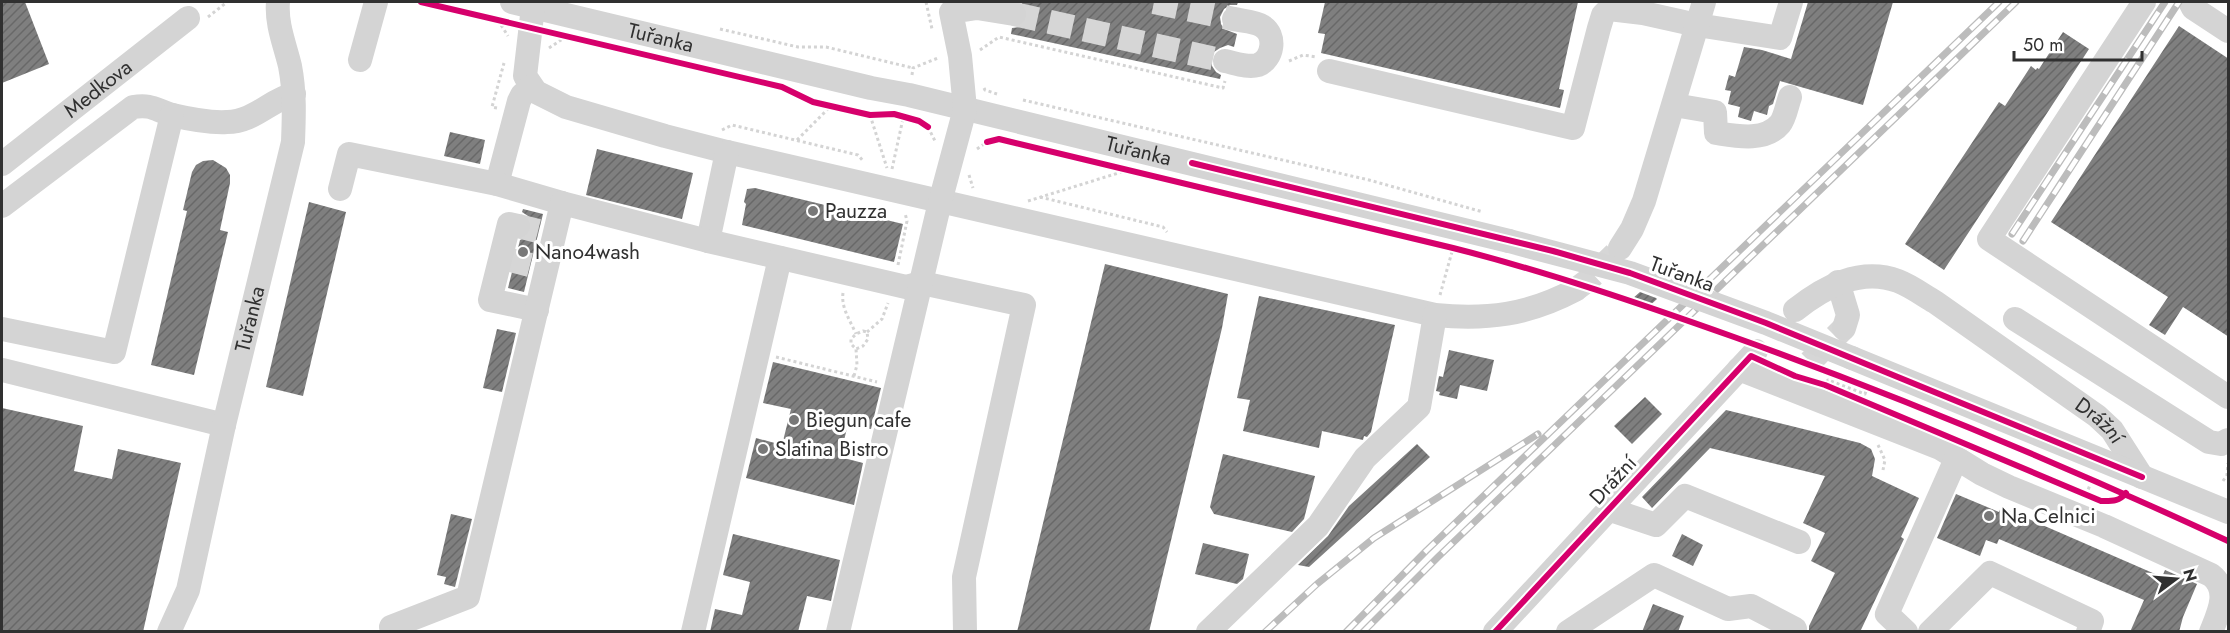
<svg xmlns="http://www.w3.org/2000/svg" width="2230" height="633" font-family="Jost,sans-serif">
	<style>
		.building { fill: url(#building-hatch) }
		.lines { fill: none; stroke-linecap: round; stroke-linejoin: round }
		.minor-tunnel { stroke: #d6d6d6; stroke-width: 24; stroke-dasharray: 24 12; stroke-linecap: butt }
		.path { stroke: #d4d4d4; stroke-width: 3; stroke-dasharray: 3 3; stroke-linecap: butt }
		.minor { stroke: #d4d4d4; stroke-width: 24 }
		.rail-casing { stroke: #bcbcbc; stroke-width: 7 }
		.rail { stroke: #fff; stroke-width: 4.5; stroke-dasharray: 14; stroke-linecap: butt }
		.minor-bridge { stroke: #d4d4d4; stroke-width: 24 }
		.cycleway-casing { stroke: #fff; stroke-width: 10 }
		.cycleway { stroke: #d6006c; stroke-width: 6 }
		.poi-dot { fill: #787878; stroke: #fff; stroke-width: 2 }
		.labels { text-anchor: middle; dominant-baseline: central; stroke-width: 6; stroke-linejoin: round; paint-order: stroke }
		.street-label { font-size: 21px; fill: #303030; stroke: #fff }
		.poi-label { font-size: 21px; fill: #303030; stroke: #fff; text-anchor: start }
	</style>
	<defs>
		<pattern id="building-hatch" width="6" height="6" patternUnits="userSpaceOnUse" patternTransform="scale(1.5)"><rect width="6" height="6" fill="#7f7f7f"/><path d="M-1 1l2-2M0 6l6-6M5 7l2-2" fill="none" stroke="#686868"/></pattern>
	</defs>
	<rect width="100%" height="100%" fill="#fff"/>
	<path class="building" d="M2,2H25L49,64L2,83Z
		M1020,2H1238L1237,5H1230L1224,9L1220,17L1221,24L1224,29L1237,34L1234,47L1228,45L1220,48L1214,52L1211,57L1212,66L1216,72L1221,75L1220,79L1011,34L1012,28L1020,27L1025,23L1028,17L1027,8Z
		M1325,2H1578L1559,89L1564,90L1560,108L1321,53L1325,34L1318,33Z
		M1808,2H1893L1863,105L1780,81L1773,104L1769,106L1767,115L1754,111L1751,121L1738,117L1740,107L1728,104L1731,91L1725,90L1729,75L1735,77L1744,47L1762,50L1791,59Z
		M2179,26L2229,59V337L2183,307L2165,335L2149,325L2168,297L2051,222Z
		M2063,32L2089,49L1944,270L1905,244L1999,102L2005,106L2031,66L2036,70L2037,68L2039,69Z
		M450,132L485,140L480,164L444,156Z
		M597,149L693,173L682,219L586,195Z
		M213,160L226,168L230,175V183L220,230L228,232L194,375L151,365L187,211L183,210L192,172L196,165L203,161Z
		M755,188L903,224L894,262L742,225L746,204L744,202L747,189Z
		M309,202L346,212L303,396L266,387Z
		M523,209L543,214L524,292L508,288L520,240L528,236L532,229L531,221L528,216L522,212Z
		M1105,264L1228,294L1222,328L1149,632H1017Z
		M1640,292L1656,298L1657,299L1646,309L1645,307L1642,310L1632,299Z
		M1259,296L1395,325L1371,432L1367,437L1364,436L1363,440L1322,431L1319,448L1243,431L1250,400L1237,398Z
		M497,329L516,333L502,392L483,388Z
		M1449,350L1494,360L1487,391L1460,385L1457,399L1439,395L1440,392L1436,391L1439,376L1443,377Z
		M773,362L881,388L871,429L848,424L840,457L863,463L854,505L746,478L756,438L782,445L791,409L763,403Z
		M1645,397L1662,414L1632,444L1614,426Z
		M2,408L83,426L74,471L112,479L118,449L181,463L143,632H2Z
		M1726,410L1860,443L1871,449L1875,459L1872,476L1919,498L1901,537L1904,539L1860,632H1809V626L1835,573L1811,561L1825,533L1803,523L1825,476L1710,448L1652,508L1642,497Z
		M1417,444L1430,457L1309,567L1298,565L1328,536L1349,506Z
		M1223,454L1315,476L1304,519L1292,532L1214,514L1210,507Z
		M1956,494L1999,512L2001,507L2162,577L2165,570L2197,584L2183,617L2179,632H2130L2144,600L1999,539L1997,544L1986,540L1980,556L1937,538Z
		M451,514L472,519L455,587L444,584L446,577L437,575Z
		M733,534L840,560L831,601L807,596L798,632H710L715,609L742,615L750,582L723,575Z
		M1682,534L1703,545L1693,566L1672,556Z
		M1203,543L1249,554L1243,579L1237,584L1195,574Z
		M1653,604L1684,616L1678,632H1642Z"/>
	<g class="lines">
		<path class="minor-tunnel" d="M1154,2L1234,19
			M1014,14L1225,61
			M518,226L538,231
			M510,260L530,265
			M1575,290L1587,281L1615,254
			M1810,362L1844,328"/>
		<path class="path" d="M926,2L932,29
			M208,17L227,2
			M498,20L508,36
			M720,29L798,47H826L913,68
			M549,48L561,40L570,37
			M980,50L999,37L1223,88L1225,81
			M1289,61L1303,55L1317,57
			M912,75L913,68L938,58V56
			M984,88L985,90L997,94
			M1023,100L1369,180L1483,212
			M497,108L492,107L504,63
			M870,115L887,168
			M928,127L935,141
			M722,130L732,125L858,155L864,162
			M797,140L831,106
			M977,149L987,142
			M892,169L904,114
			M969,175L973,188
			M1040,197L1163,227L1167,232
			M1028,201L1128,170
			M898,265L907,221L905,213
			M843,293C841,308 850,320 856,334
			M1440,295L1453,248
			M863,331L867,332L868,339L863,346L856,349L851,344V339L856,334Z
			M867,332L882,319L888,303
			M776,357L877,382
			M854,376L857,365L856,349
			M1826,382L1828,380L1865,394L1868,386
			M1878,445L1885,460L1883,470
			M2012,464L2050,480
			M2223,481L2227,475L2228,463
			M2086,495L2092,480
			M2101,501C2111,502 2119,502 2126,493"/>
		<g class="minor">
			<path id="s1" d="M512,2L871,88L909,95L1509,241"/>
			<path d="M2144,2L1989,239L2228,397"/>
			<path d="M2190,2L2193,8L2228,31"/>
			<path d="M533,7L525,76L536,92L566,107L665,136L727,152L1435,315C1487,320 1528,315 1575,290"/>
			<path d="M360,60L376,2"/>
			<path d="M1225,61C1235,63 1248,68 1258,65C1273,59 1277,35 1262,26C1255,21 1242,21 1234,19"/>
			<path d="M1329,71L1573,128L1599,28L1603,15L1609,9L1643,13L1697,25L1780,38L1791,2"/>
			<path d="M1674,105L1715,112L1716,133C1736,136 1765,142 1780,124C1785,118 1787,105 1790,97"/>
			<path id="s2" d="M2,164L188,18"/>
			<path d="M497,184L519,101L522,95L531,87"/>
			<path d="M340,189L349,154L497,184L562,203"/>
			<path d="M2,206L133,107C152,104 155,110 172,115C189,119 210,123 227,122C254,122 270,100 294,94"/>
			<path d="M518,226L509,224L490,300L537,310"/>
			<path d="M708,241L727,152"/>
			<path d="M1620,248L1632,229L1644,201L1704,2"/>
			<path d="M1838,282L1848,315L1844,328"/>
			<path id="s3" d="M1795,310C1824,287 1860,267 1898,281C1911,286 1923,295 1935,302L2097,416L2112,430L2142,477"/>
			<path d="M2015,319L2209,442L2221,444L2228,440"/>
			<path d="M2,329L114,352L172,115"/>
			<path d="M1852,358L2228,512"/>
			<path d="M1739,369L1940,448L1982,474L2009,487L2104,526L2211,575C2230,590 2219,612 2211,632"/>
			<path d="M2,370L224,425"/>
			<path d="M1608,509L1656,525L1685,496L1799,542"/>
			<path d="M391,627L468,597L562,203L708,241L906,287L922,283L1024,305L964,577L965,632"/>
			<path id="s4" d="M169,632L188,590L224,425L293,142C294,116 295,92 290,66C285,45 276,24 278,2"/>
			<path d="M693,632L780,258"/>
			<path d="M838,632L940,202L965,109L960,56L951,12L977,8L1014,14"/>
			<path d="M1208,632L1318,526L1365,458L1419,407L1435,315"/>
			<path d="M1495,632L1756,351"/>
			<path d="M1568,632L1654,575L1728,609L1751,606L1795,629L1794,632"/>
			<path d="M1906,632L1887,614L1956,459"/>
			<path d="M1930,632L1990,573L2092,621L2088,632"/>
		</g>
		<g class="rail-casing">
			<path id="rail" d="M2012,234L2165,2
				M2023,241L2179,2
				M1265,632L1317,584L1374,538L1538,434
				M1346,632L1426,551L1999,2
				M1363,632L1438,557L2016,2"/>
		</g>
		<use href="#rail" class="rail"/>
		<path class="minor-bridge" d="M1509,241L1630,273L1766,323L1852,358"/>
		<g class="cycleway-casing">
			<path id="cycleway" d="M421,2L782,87L813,102L870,115L894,114L919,121L928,127
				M987,142L999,139L1453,248C1548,272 1641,304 1734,337C1902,397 2066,466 2228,541
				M1192,163L1553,251L1630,273L1766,323L2142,477
				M1495,632L1751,356L1795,376L1825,385L2101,501C2111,501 2119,502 2126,493"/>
		</g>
		<use href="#cycleway" class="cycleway"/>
	</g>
	<g class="poi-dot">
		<circle cx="813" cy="211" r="6"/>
		<circle cx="523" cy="252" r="6"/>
		<circle cx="794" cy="420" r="6"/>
		<circle cx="763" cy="449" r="6"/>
		<circle cx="1989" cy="516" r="6"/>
	</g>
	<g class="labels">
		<g class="street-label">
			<text stroke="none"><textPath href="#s1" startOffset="153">Tuřanka</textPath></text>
			<text stroke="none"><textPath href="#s2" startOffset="122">Medkova</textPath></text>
			<text stroke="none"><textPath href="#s1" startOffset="644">Tuřanka</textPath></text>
			<text transform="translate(1682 274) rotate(20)">Tuřanka</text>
			<text stroke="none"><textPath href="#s4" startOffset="324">Tuřanka</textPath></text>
			<text stroke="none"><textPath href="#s3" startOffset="358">Drážní</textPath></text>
			<text transform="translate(1613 480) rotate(-47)">Drážní</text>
		</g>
		<g class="poi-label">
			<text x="825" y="211">Pauzza</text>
			<text x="535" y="252">Nano4wash</text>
			<text x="806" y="420">Biegun cafe</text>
			<text x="775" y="449">Slatina Bistro</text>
			<text x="2001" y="516">Na Celnici</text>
		</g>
	</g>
	<rect width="2230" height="633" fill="none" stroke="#303030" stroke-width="6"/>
	<g transform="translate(2176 579) rotate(74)" stroke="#ffffff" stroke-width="4.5" paint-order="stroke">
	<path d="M0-4.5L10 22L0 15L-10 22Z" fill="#303030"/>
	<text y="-9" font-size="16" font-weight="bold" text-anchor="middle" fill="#303030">N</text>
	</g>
	<path d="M2014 51v9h128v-9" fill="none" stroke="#303030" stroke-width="3"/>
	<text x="2023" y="51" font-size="18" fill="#303030" stroke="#ffffff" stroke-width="4.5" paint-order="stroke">50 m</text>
</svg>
